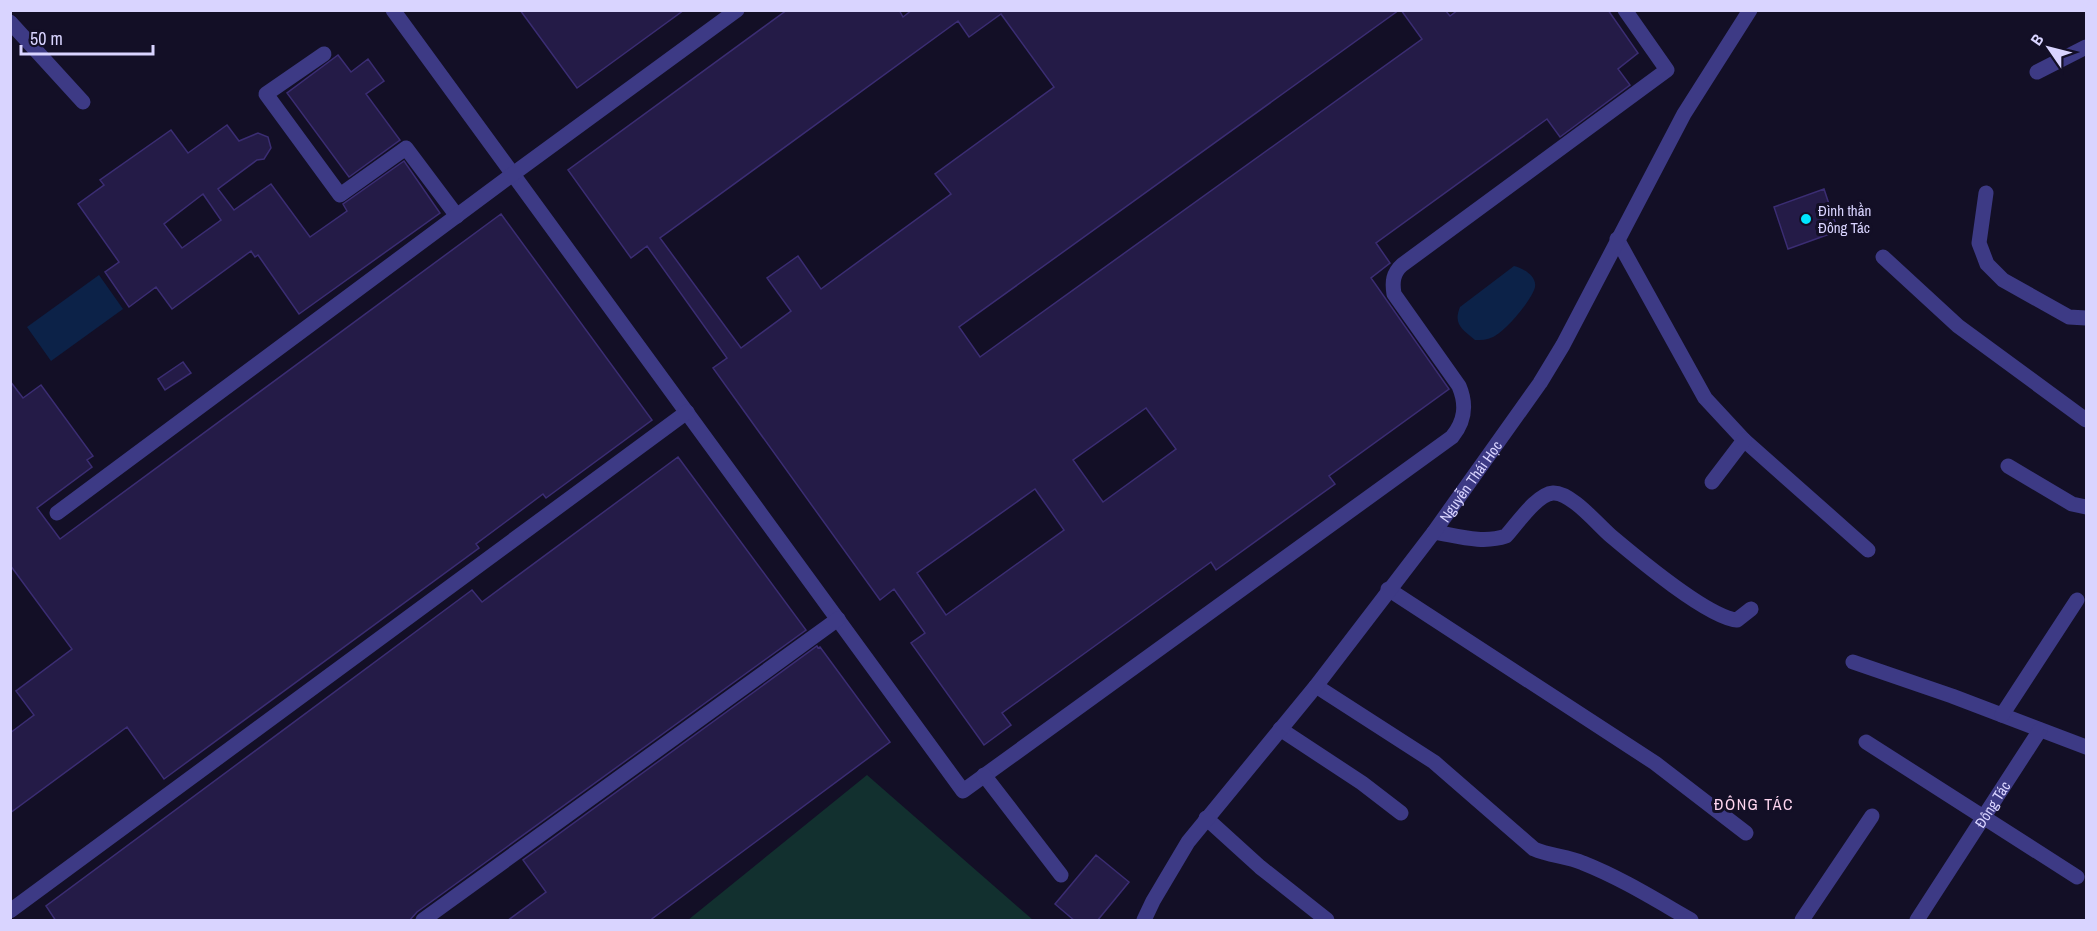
<svg xmlns="http://www.w3.org/2000/svg" width="2097" height="931" font-family="'Archivo Narrow',sans-serif">
	<style>
		.green { fill: #12302f }
		.water { fill: #0c2248 }
		.building { fill: #241b47; stroke: #3b2d73; stroke-width: 1.5; fill-rule: evenodd }
		.lines { fill: none; stroke-linecap: round; stroke-linejoin: round }
		.minor { stroke: #3d3a85; stroke-width: 15 }
		.poi-dot { fill: #00e5ff; stroke: #130f26; stroke-width: 2 }
		.labels { text-anchor: middle; dominant-baseline: central; stroke-width: 6; stroke-linejoin: round; paint-order: stroke }
		.poi-label { font-size: 15px; fill: #d9d4ff; stroke: #130f26; text-anchor: start }
		.street-label { font-size: 15px; fill: #d9d4ff; stroke: #130f26 }
		.neighbourhood-label { font-size: 16px; letter-spacing: 1.5px; fill: #ffd6f0; stroke: #130f26 }
	</style>
	<rect width="100%" height="100%" fill="#130f26"/>
	<path class="green" d="M867,775L1033,920H688Z"/>
	<path class="water" d="M1514,266C1523,268 1537,276 1535,287C1532,300 1505,332 1493,337C1487,340 1481,340 1475,340C1462,329 1453,324 1460,307Z
		M99,275L123,309L51,361L27,327Z"/>
	<path class="building" d="M520,10H684L577,88Z
		M787,10H899L903,17L912,10H1399L959,327L980,357L1422,39L1401,10H1445L1450,16L1458,10H1608L1638,53L1618,69L1630,85L1560,137L1547,119L1376,243L1390,263L1371,278L1449,389L1329,476L1335,484L1216,570L1211,562L1002,713L1011,725L984,745L911,643L925,633L894,589L880,600L713,368L727,358L647,246L631,258L568,170ZM1001,14L1054,87L935,174L951,194L821,289L798,256L767,278L791,311L741,348L660,238L958,21L969,37ZM1146,408L1176,449L1103,502L1073,460ZM1035,489L1064,530L946,615L917,573Z
		M338,55L351,72L368,59L384,81L366,94L400,140L349,177L287,93Z
		M227,125L239,141L258,133L268,137L271,148L264,159L257,160L218,189L234,210L271,184L310,237L347,211L343,204L404,161L440,213L299,314L258,255L255,257L251,251L172,309L156,287L129,307L105,272L119,262L78,204L104,185L100,180L171,130L188,153ZM203,194L221,220L182,248L164,224Z
		M1824,189L1838,231L1788,249L1774,207Z
		M501,214L652,420L546,498L543,494L476,544L479,548L164,779L127,727L10,813V733L34,715L16,691L72,649L10,565V381L23,398L41,385L93,456L87,460L92,467L37,508L60,539Z
		M183,362L191,373L165,390L158,379Z
		M678,457L806,630L417,912L409,921H56L46,906L472,590L482,602Z
		M817,646L818,648L820,647L890,742L649,921H507L546,892L523,860Z
		M1096,855L1129,882L1097,921H1075L1055,904Z"/>
	<g class="lines">
		<g class="minor">
			<path d="M393,10L963,791L1452,437C1465,421 1467,405 1459,386L1394,294C1392,282 1393,273 1402,265L1667,70L1625,10"/>
			<path d="M10,22L83,102"/>
			<path d="M324,54L266,94L340,195L406,148L457,216"/>
			<path d="M2037,72L2086,47"/>
			<path d="M1986,193L1979,243L1987,264L2003,280L2069,317L2086,318"/>
			<path d="M1617,239L1705,398L1744,440L1868,550"/>
			<path d="M1883,257L1958,326L2086,420"/>
			<path d="M2008,466L2072,504L2086,507"/>
			<path d="M1712,482L1744,440"/>
			<path d="M57,513L513,174L737,10"/>
			<path d="M1434,532C1458,536 1483,544 1506,536C1517,524 1537,494 1553,493C1571,492 1598,525 1611,536C1636,557 1707,617 1737,620L1751,609"/>
			<path d="M1388,589L1655,763L1746,833"/>
			<path d="M1853,662L1952,696L2086,747"/>
			<path d="M1316,686L1434,762L1534,849C1550,856 1567,856 1583,863C1621,878 1656,900 1691,920"/>
			<path d="M2002,715L2077,600"/>
			<path d="M1280,729L1362,783L1401,813"/>
			<path d="M1866,742L2077,877"/>
			<path d="M984,775L1061,875"/>
			<path d="M1206,818L1260,867L1327,920"/>
			<path d="M10,911L687,412"/>
			<path d="M423,920L838,619"/>
			<path id="s1" d="M1144,920L1153,901L1188,842L1316,686L1434,532L1540,383L1563,345L1684,114L1750,10"/>
			<path d="M1802,920L1872,816"/>
			<path id="s2" d="M1917,920L2040,730"/>
		</g>
	</g>
	<circle class="poi-dot" cx="1806" cy="219" r="6"/>
	<g class="labels">
		<g class="poi-label">
			<text x="1818" y="210">Đình thần<tspan x="1818" dy="17">Đông Tác</tspan></text>
		</g>
		<g class="street-label">
			<text stroke="none"><textPath href="#s1" startOffset="548">Nguyễn Thái Học</textPath></text>
			<text stroke="none"><textPath href="#s2" startOffset="138">Đông Tác</textPath></text>
		</g>
		<g class="neighbourhood-label">
			<text x="1754" y="804">ĐÔNG TÁC</text>
		</g>
	</g>
	<rect width="2097" height="931" fill="none" stroke="#d9d4ff" stroke-width="24"/>
	<g transform="translate(2049 48) rotate(305)" stroke="#130f26" stroke-width="4.5" paint-order="stroke">
	<path d="M0-4.5L10 22L0 15L-10 22Z" fill="#d9d4ff"/>
	<text y="-9" font-size="16" font-weight="bold" text-anchor="middle" fill="#d9d4ff">B</text>
	</g>
	<path d="M21 45v9h132v-9" fill="none" stroke="#d9d4ff" stroke-width="3"/>
	<text x="30" y="45" font-size="18" fill="#d9d4ff" stroke="#130f26" stroke-width="4.5" paint-order="stroke">50 m</text>
</svg>
